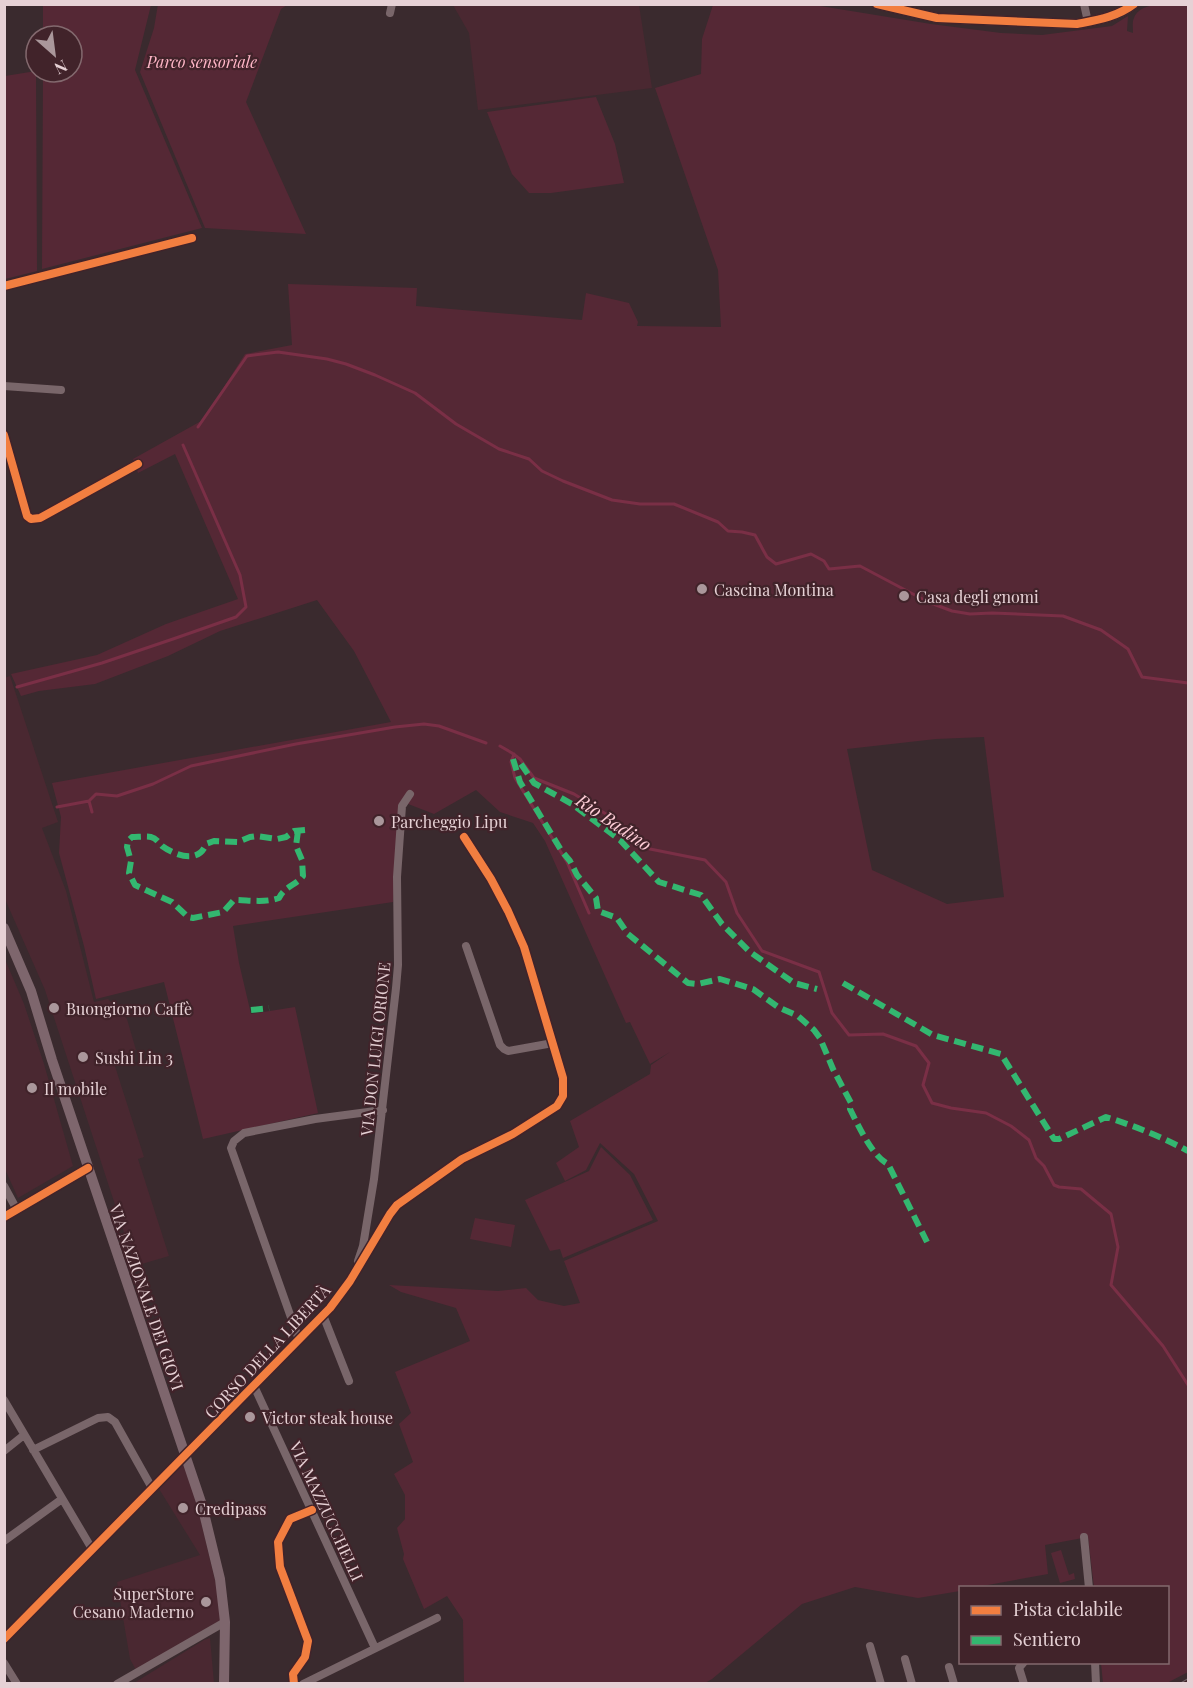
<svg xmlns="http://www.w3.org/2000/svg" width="1193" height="1688" font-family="'Playfair Display',serif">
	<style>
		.built { fill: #4a2831 }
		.green { fill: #552835; fill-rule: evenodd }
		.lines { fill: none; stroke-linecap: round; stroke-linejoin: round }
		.stream { stroke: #7a2f46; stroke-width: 3 }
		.street { stroke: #79666a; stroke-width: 8 }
		.secondary { stroke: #7e666d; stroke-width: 10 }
		.rail-casing { stroke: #706064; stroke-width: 5 }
		.rail { stroke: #41232a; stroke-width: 3; stroke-dasharray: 9; stroke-linecap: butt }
		.quiet { stroke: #33b770; stroke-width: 6; stroke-dasharray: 12 6; stroke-linecap: butt }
		.cycleway-casing { stroke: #41232a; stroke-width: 11 }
		.cycleway { stroke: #f27e40; stroke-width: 8 }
		.poi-dot { fill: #aa979b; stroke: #41232a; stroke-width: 2 }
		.labels { text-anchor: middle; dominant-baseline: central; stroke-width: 4.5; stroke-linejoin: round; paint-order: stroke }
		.park-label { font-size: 16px; font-style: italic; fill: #ffb6c7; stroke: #41232a }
		.poi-label { font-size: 16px; fill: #e6d1d5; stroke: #41232a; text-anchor: start }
		.street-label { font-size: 16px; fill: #e6d1d5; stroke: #41232a }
		.water-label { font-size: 18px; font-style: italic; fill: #fecdd7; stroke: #41232a }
	</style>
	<rect width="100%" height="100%" fill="#3a2a2e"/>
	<path class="built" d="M453,5H639L652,88L478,110L469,33Z
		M10,676L58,822L42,828L66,891L94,1002L108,999L127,1019L136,1050L113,1060L144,1157L138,1159L169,1256L135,1266L45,990L5,899L4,678Z
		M4,957L24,1004L44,1064L73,1166L18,1198L5,1169Z
		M185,1454L225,1622L137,1672L130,1659L117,1582L200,1555L156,1484Z
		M210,1638L214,1683H134L204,1640Z"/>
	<path class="green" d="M158,4L287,5L281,9L246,102L306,234L205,228L140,72L154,28Z
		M43,5H151L135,70L202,228L42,269L43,72H72V36H43Z
		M713,5H814L931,24L1001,33L1042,35L1112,26L1128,16L1127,31L1133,33C1133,28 1132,22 1134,18C1141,0 1173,5 1188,5V1672L1167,1683H1103L1101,1663L1168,1662V1588L1094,1587L1088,1537L1045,1545L1048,1574L977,1587L960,1588V1591L918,1598L855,1587L802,1604L712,1679L705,1683H464L463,1620L447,1596L424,1609L403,1559L404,1554L397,1528L405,1519V1495L394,1474L413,1462L399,1424L411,1413L395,1372L470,1341L456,1308L401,1292L389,1285L498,1291L526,1288L538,1300L564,1306L580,1303L564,1261L658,1221L634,1174L600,1143L586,1170L565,1181L556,1163L579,1147L570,1121L650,1074L651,1065L670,1052L650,1064L630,1022L626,1023L545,841L533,823L500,812L476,790L434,814L403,802L393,902L233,926L239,963L251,1014L295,1007L318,1113L203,1139L164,982L96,999L84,946L59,853L61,817L52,783L391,722L354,651L317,600L220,631L168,656L95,684L39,691L21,696L11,674L97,655L166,624L238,599L175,454L138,473L133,459L203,420L245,354L292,345L288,284L417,288L416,306L582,320L586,293L629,303L638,322L637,326L721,327L718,270L655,88L701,74L702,39ZM984,737L1004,897L947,904L872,870L847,749L936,739Z
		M36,71L37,271L5,279V76Z
		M596,97L615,144L624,183L551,193H529L512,174L487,112Z
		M601,1147L630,1175L653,1220L563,1258L560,1249L550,1251L525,1200L589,1171Z
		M475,1218L515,1225L511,1247L470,1239Z
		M1061,1550L1069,1575L1074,1573L1075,1579L1060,1583L1051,1553Z"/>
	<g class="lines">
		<path class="stream" d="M198,427L247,356L278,352L327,359L346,364L375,375L415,393L456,424L499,449L529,459L542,471L563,481L612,500L640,504H674L718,522L728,531L742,532L755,535L767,557L776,564L811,554L824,561L829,569L860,566L928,602L952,611L970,614L992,613L1063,616L1101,630L1128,649L1142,677L1188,683
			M17,687L102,663L173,639L236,617L246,607L240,575L183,445
			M500,746L512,753L520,759L534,778L574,794L614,819L650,849L705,860L726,882L737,913L762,951L819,972L832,1013L849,1035L883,1034L916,1046L929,1063L923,1085L932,1103L951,1108L986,1113L1011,1126L1029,1140L1036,1158L1044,1166L1054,1185L1059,1187L1081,1189L1111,1214L1118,1247L1111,1285L1163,1346L1188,1385
			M514,754L511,762L515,778L567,862L589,913
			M57,807L89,801
			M92,812L89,801L96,794L117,796L153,784L191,766L296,744L395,727L424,724L439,726L486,743"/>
		<path class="street" d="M1084,4L1088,22
			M390,13L392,4
			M4,286L192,238
			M4,386L61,390
			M4,435L27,516L31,519L40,518L138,464
			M466,946L500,1045L504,1049L508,1051L553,1043
			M4,1186L17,1210
			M4,1217L88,1168
			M358,1261L363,1246L374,1179L396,988L398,965L397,877L402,806L410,794
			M323,1315L349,1381
			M299,1340L231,1148L234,1141L244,1133L315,1119L383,1110
			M254,1386L375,1648
			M4,1400L92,1549
			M33,1450L98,1418L108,1417L115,1422L152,1488
			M4,1451L24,1435
			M1084,1537L1089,1588
			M4,1541L62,1499
			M4,1639L330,1308L350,1281L390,1214L397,1205L462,1159L513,1134L557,1106L563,1096V1078L524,947L508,911L491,879L464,837
			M870,1646L881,1684
			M905,1659L912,1684
			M1095,1662L1096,1684
			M4,1663L17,1684
			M949,1667L954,1684
			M117,1684L225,1622
			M294,1684L293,1674L305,1657L308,1641L280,1567L278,1542L290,1519L312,1510
			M303,1684L437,1618
			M1024,1684L1019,1668L1024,1662"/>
		<path class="secondary" d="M877,4L937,18L1077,24C1097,20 1117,17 1134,4
			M4,928L31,991L52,1060L202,1505L220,1579L225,1622L224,1684"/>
		<g class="rail-casing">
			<path id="rail" d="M1183,1684L1188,1681"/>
		</g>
		<use href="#rail" class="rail"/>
		<path class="quiet" d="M513,759L520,782L561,850L570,861L577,875L596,898L598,911L617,918L628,934L688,983L698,984L720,979L753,989L778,1007L798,1016L814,1030L820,1038L833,1069L851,1103L850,1109C858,1125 872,1156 888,1164L927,1242
			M521,764L534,783L572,804L620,840L659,882L701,895L722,924L750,952L794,983L817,989
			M298,831L296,846L302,860L303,876C296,885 284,887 279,898C265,903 249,900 234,900L223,912L193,918L188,917L172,902L135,885L129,873L131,861L127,847L128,841L132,837C138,837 146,836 151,837C156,838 159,843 162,846C176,856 199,864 206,844L214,841L238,842L250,837L257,836L277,839L286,837L294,831L305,830
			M843,983L933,1035L1001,1054L1054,1139H1059L1106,1117C1135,1126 1162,1137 1188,1151
			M251,1010L269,1008"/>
		<g class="cycleway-casing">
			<path id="cycleway" d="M877,4L937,18L1077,24C1097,20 1117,17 1134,4
				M4,286L192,238
				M4,435L27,516L31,519L40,518L138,464
				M4,1217L88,1168
				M4,1639L330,1308L350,1281L390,1214L397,1205L462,1159L513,1134L557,1106L563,1096V1078L524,947L508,911L491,879L464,837
				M294,1684L293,1674L305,1657L308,1641L280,1567L278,1542L290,1519L312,1510"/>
		</g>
		<use href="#cycleway" class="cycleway"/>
	</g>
	<g class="poi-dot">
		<circle cx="702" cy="589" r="6"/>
		<circle cx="904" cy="596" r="6"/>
		<circle cx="379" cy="821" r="6"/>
		<circle cx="54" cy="1008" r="6"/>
		<circle cx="83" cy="1057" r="6"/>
		<circle cx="32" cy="1088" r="6"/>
		<circle cx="250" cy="1417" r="6"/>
		<circle cx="183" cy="1508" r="6"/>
		<circle cx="206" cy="1602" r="6"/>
	</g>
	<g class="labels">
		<g class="park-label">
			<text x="202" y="61">Parco sensoriale</text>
		</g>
		<g class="poi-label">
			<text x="714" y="589">Cascina Montina</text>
			<text x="916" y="596">Casa degli gnomi</text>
			<text x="391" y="821">Parcheggio Lipu</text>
			<text x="66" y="1008">Buongiorno Caffè</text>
			<text x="95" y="1057">Sushi Lin 3</text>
			<text x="44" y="1088">Il mobile</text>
			<text x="262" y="1417">Victor steak house</text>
			<text x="195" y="1508">Credipass</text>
			<text x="194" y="1593" text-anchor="end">SuperStore<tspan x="194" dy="18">Cesano Maderno</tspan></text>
		</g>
		<g class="street-label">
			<text transform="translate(375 1049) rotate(-84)">VIA DON LUIGI ORIONE</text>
			<text transform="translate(147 1297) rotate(71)">VIA NAZIONALE DEI GIOVI</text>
			<text transform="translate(267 1351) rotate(-47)">CORSO DELLA LIBERTÀ</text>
			<text transform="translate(327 1511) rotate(65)">VIA MAZZUCCHELLI</text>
		</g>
		<g class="water-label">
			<text transform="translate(614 822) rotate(34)">Rio Badino</text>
		</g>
	</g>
	<rect width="1193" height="1688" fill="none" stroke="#e6d1d5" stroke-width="12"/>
	<rect x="959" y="1586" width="210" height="78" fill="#41232a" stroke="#83696e" stroke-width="1.5"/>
	<rect x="971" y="1606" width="30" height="9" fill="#f27e40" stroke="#83696e" stroke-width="1.5"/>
	<text x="1013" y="1616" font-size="18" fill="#e6d1d5">Pista ciclabile</text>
	<rect x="971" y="1636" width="30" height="9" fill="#33b770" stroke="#83696e" stroke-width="1.5"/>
	<text x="1013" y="1646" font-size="18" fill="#e6d1d5">Sentiero</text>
	<g transform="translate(54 54) rotate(152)"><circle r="28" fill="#41232a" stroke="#83696e" stroke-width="1.5"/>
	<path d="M0-4.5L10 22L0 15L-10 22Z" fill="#aa979b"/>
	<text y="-9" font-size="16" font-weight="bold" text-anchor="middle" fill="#e6d1d5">N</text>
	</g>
</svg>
